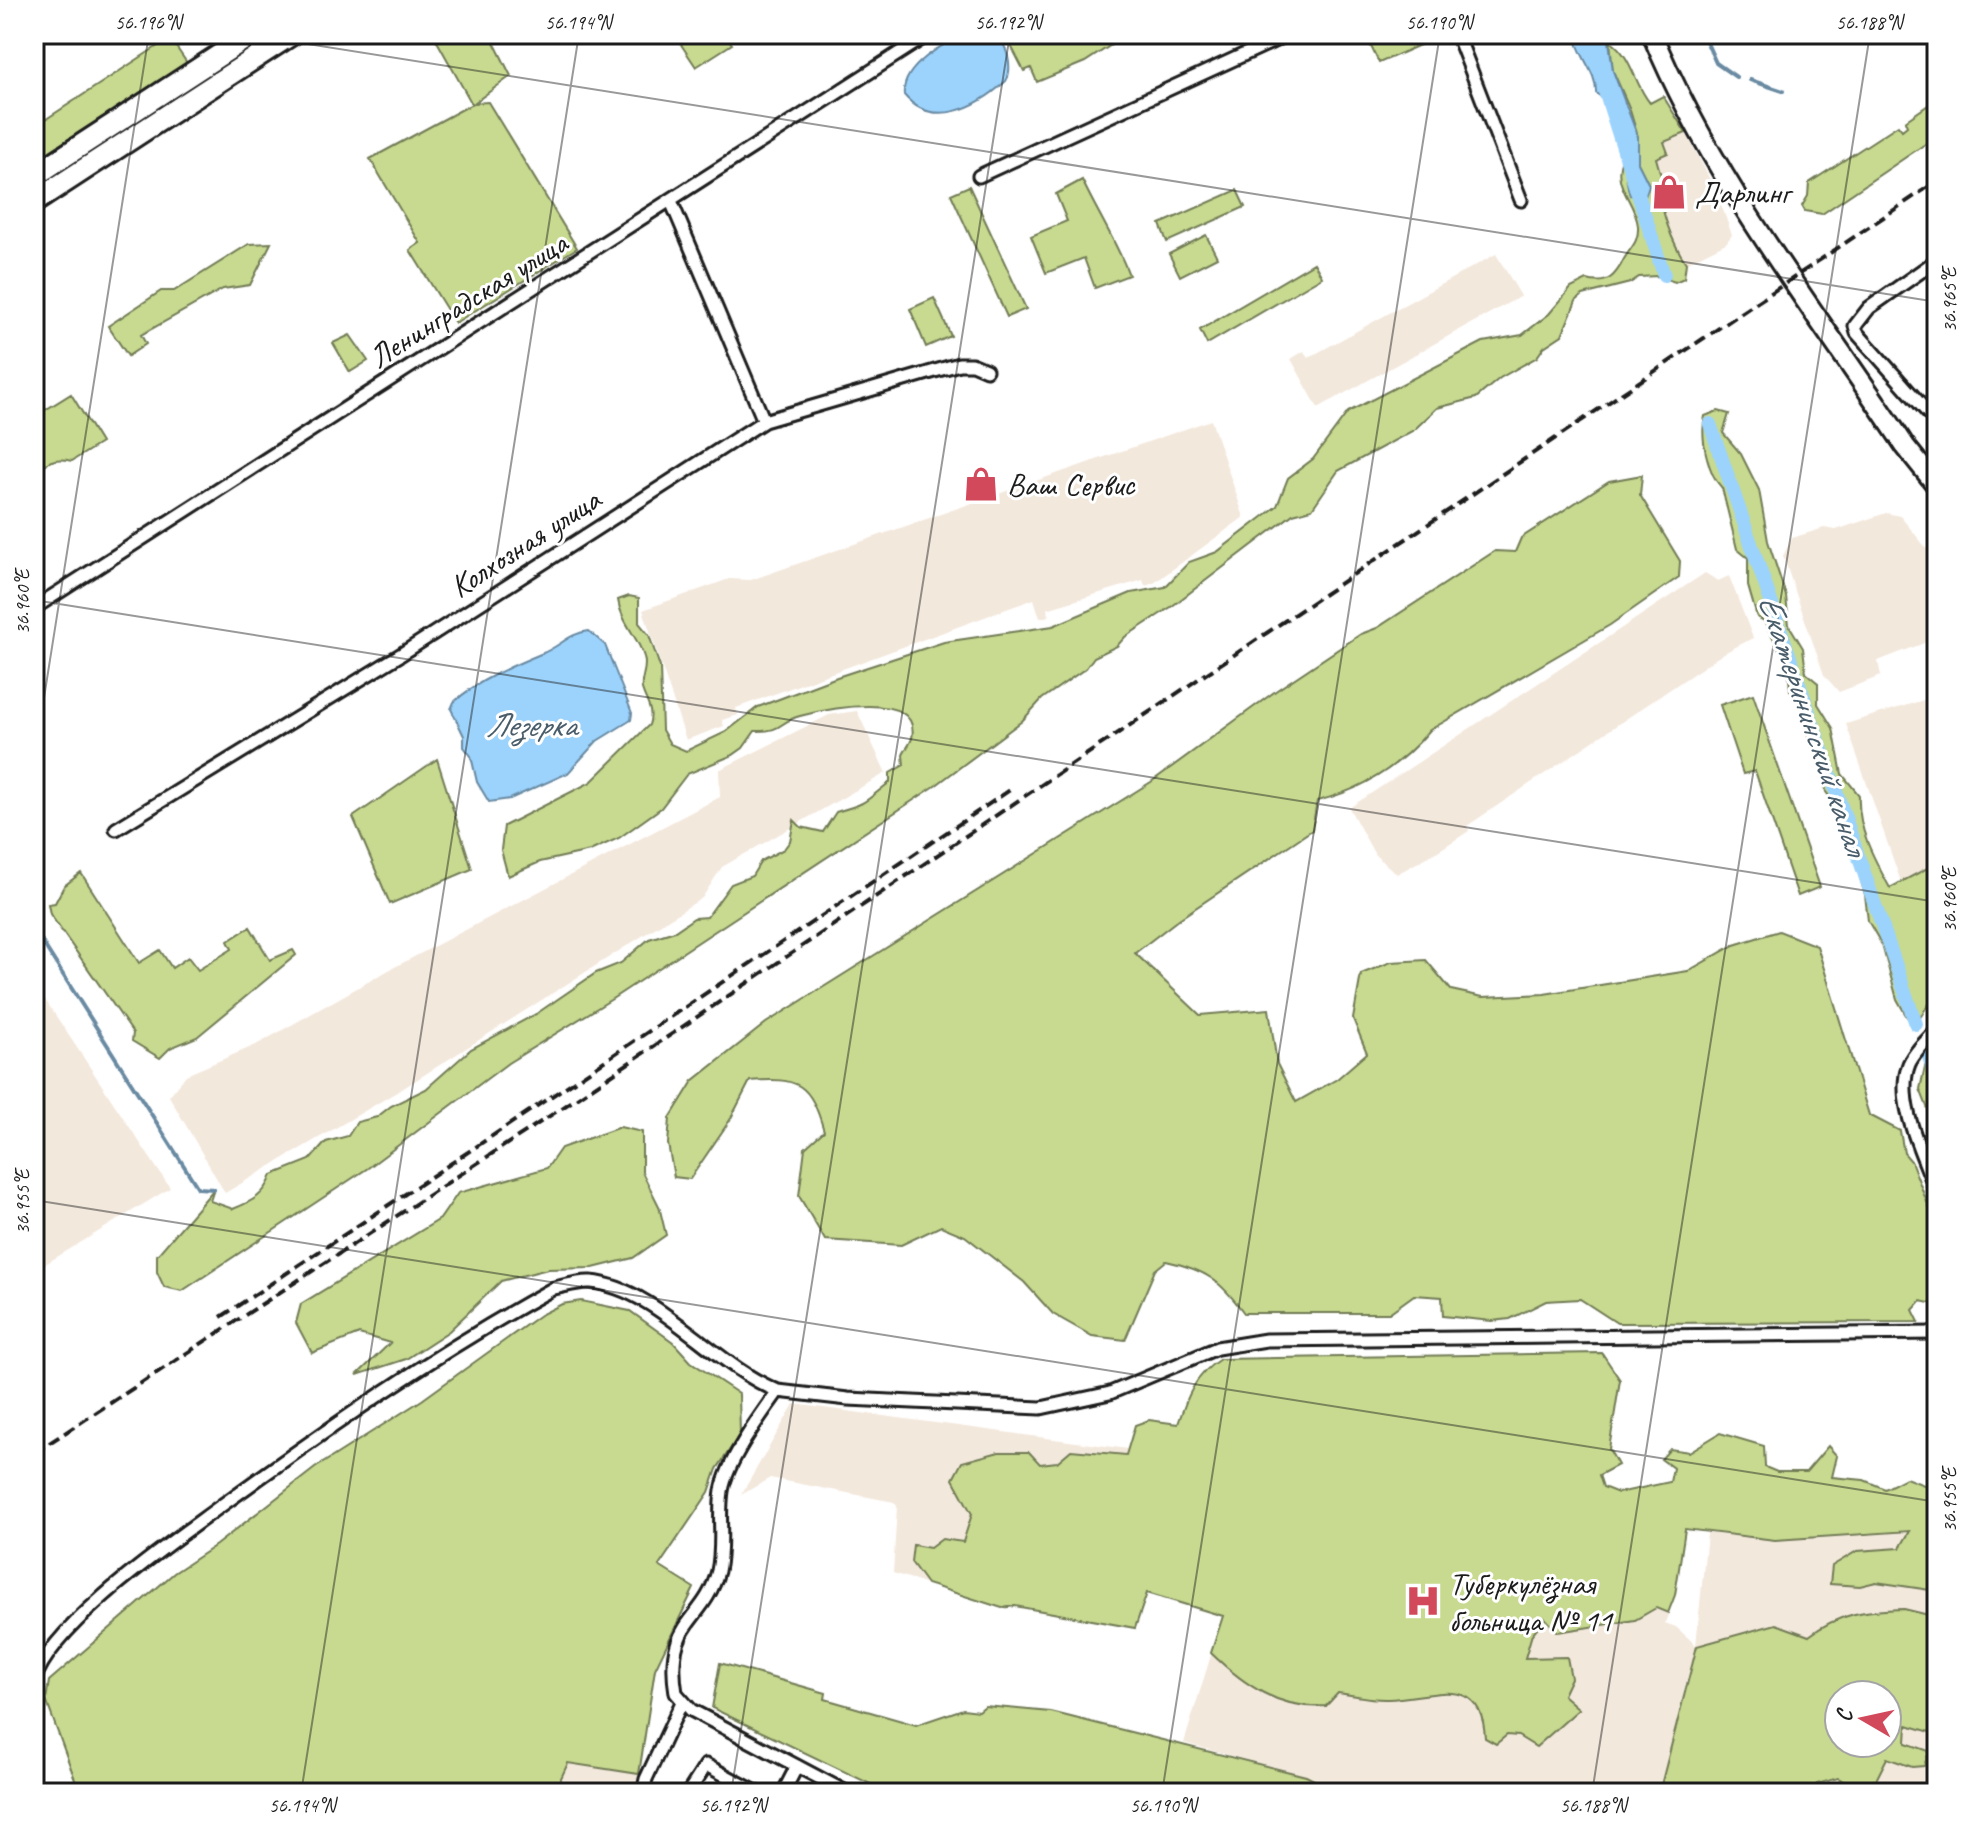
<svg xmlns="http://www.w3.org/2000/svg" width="1971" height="1827" font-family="Caveat,sans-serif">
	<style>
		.built { fill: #f3e8dc; fill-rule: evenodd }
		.green { fill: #c7da8f; stroke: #727b56; stroke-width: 2; fill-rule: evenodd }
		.water { fill: #9cd3fc; stroke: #698aa2; stroke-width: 2 }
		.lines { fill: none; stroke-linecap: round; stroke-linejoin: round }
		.stream { stroke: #698aa2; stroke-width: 4 }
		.canal { stroke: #9cd3fc; stroke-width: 14 }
		.street-casing { stroke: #1c1c1c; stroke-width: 17 }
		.primary-casing { stroke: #1c1c1c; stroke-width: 24 }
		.highway-casing { stroke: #1c1c1c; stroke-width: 26 }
		.street { stroke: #fff; stroke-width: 11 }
		.primary { stroke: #fff; stroke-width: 18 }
		.highway { stroke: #fff; stroke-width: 20 }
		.rail { stroke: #1c1c1c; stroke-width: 4; stroke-dasharray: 12 6; stroke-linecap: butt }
		.ticks { fill: none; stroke: #1c1c1c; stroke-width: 2; stroke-opacity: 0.45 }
		.labels { text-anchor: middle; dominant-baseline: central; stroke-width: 6; stroke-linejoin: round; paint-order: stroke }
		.poi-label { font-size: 32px; fill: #1c1c1c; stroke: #fff; text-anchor: start }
		.street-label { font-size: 32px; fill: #1c1c1c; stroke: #fff }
		.water-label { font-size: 34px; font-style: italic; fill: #495c6a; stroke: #fff }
		.neatline { fill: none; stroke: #1c1c1c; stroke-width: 3 }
		.ticks-label { font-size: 20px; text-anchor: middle; fill: #1c1c1c }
	</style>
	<rect width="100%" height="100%" fill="#fff"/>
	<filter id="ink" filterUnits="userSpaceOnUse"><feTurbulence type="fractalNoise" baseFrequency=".0125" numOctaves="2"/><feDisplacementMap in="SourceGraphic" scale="16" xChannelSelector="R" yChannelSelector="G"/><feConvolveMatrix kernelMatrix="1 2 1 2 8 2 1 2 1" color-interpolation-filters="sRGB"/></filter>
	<g filter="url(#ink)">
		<path class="built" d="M1686,133L1717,193L1732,235L1726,243L1686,263L1674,245L1663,214L1656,158L1668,153L1664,142Z
			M1496,254L1521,296L1318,408L1291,359L1304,351L1308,358Z
			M1211,420L1244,517L1154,583L1145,586L1143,580L1047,609L1049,616L1040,618L1034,599L736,708L738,715L722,720L724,726L686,740L643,610L729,579L751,580Z
			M1886,513L1900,516L1928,550L1937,575V638L1878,661L1881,676L1839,692L1824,675L1783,556L1792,538L1824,528L1836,530Z
			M1705,573L1718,581L1729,576L1753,638L1724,653L1467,826L1469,831L1438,851L1397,874L1375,855L1349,808Z
			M1927,699L1937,717V863L1901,882L1846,724Z
			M857,711L886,773L722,867L702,898L402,1089L225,1193L169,1096L186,1075L256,1045L389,970L720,797L719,770L829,715Z
			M34,983L170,1188L34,1271Z
			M794,1404L1418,1488L1675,1595L1665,1623L1676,1627L1696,1645L1707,1533L1775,1540L1937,1530V1793H1340L1306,1776L1184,1743L1223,1616L1147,1593L1135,1628L1015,1606L1002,1608L893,1573L897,1506L894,1502L770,1478L741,1495ZM1839,1695H1887V1743H1839Z
			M568,1763L639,1774L633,1793H554Z"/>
		<path class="green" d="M433,34H490L511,76L474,103L488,102L577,248L455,323L410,250L420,243L370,159L472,104Z
			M674,34H725L732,44L696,67Z
			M1005,34H1128L1085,62L1037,82L1031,68L1024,71Z
			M1365,34H1445L1379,63Z
			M170,38L187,63L34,161V127Z
			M1610,41C1633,57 1633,82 1650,103L1663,96L1686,133L1664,142L1668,153L1656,158L1662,179L1656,182C1663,212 1669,238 1686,263L1684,278L1675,282L1657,276L1639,277L1630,283L1583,295L1576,301L1562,335L1544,347L1537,357L1500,378L1476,398L1437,408L1414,430L1338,471L1312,509L1293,514L1171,607L1125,637L1117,646L1094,657L1086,668L1042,699L1022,721L935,786L612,999L508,1063L368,1168L182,1291L164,1287L157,1272V1255L214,1189L210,1201L233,1209C253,1201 265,1195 272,1175L310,1160L326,1142L348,1136L357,1122L377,1117L391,1106L426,1089L471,1049L536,1014L596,973L621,963L649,939L675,931L694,918L707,917L731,884L752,876L761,861L784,849L790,841L794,820L801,827L823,832L836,812C870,802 863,803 890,782V773L904,765L903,755C905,750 911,743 912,738C922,688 823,710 800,716C779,721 784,732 755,731L743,748L733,755L687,774L661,808L619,838L590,851L540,862L508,876L501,850L504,826L591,782L649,725C654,711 646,702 642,689C640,678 648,669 644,657C638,637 621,622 618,600L629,596L639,598V623L649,635L660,667L662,730L670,744L686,751L726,732L758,707L837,677L944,642L1053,626L1131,593L1165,587L1189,562L1217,552L1277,506L1288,478L1313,459L1348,412L1483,342L1522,335L1549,314L1571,288L1587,280C1608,286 1616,275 1624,259C1631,247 1639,242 1638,226C1635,199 1610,186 1623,156L1630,195L1649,185L1638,163V137L1629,107L1613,71Z
			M1937,99V136L1822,214L1805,211L1802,206L1808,196L1809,183L1898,125L1902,130L1907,126L1905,121Z
			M1082,180C1098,214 1116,241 1129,275L1095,288L1084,258L1046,273L1031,236L1067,221L1056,194Z
			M969,186L1026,309L1007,317L951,194Z
			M1237,190L1245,207L1167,242L1160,224Z
			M1206,235L1217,257L1180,276L1169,254Z
			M271,243L250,285L223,289L141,335L146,344L128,356L108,326L161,291H174L249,244Z
			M1314,263L1322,277L1207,344L1200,330Z
			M934,298L951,336L926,347L910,309Z
			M350,335L368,361L350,372L333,343Z
			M71,394L101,443L72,461C54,457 45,461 34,477V417Z
			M1718,411L1729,414L1723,433L1741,454L1759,490L1768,541L1786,596L1789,625L1803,648L1806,673L1818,683V704L1833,728L1842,774L1859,795C1857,828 1874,859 1890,888L1937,863V1005L1934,1008L1928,1005L1916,1024L1907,1017L1897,999L1882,945L1868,921L1865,895L1847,834L1836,805L1826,792L1820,757L1808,741V718L1790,690L1788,665L1764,621L1757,617L1748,586V558L1737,549L1722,488C1707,473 1700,436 1705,416Z
			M1642,475L1640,495L1680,561L1679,577L1610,625L1430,730C1399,767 1363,790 1317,801L1312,830L1179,919L1135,953L1200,1015L1269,1009L1277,1064L1296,1102L1337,1079L1367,1053L1353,1019L1361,974L1391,962L1426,960L1451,990L1483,997L1544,994L1688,971L1734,945L1779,931L1817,946L1869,1115L1900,1131L1904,1153L1911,1161L1937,1228V1305L1921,1301L1913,1310L1919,1322L1617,1323L1580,1299L1546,1301L1510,1319L1492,1321L1443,1316L1442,1297L1414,1295L1389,1313H1244C1220,1280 1206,1270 1166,1261L1155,1270L1125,1340L1092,1336L1053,1314L1024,1282L965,1236L941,1226L901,1245L825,1240L799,1196L805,1148L824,1131C810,1083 799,1077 750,1081L730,1120L690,1179L674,1177L668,1144L670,1118L693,1081L766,1023L1151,782L1277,690L1361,634L1377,628L1495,551L1515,552L1521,538L1609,481Z
			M1753,694L1820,887L1798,896L1755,771L1743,774L1720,705Z
			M437,759L472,869L390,904L353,817Z
			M81,873L139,963L160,950L172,968L188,957L198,970L232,949L228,941L250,927L270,960L293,950L296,955L197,1037L170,1048L160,1058L132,1041L133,1033L50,914L48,904L55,903L64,886Z
			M1937,1050V1132L1920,1089L1928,1053Z
			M620,1127L642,1132V1172L659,1206L666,1235L633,1258L593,1268L548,1269L501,1281L449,1331L406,1359L357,1375L390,1343L359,1334L312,1353L296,1323L301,1304L440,1219L458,1193L547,1168L561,1148Z
			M581,1301L630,1311L673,1342L691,1362L739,1394L740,1434L717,1469L709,1492L659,1566L694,1588L655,1669L639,1774L568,1763L554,1793H80L46,1700L49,1681L174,1573L216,1545L315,1468L422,1400L540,1315L562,1304Z
			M1602,1353L1620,1380L1609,1449L1618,1465L1599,1475L1603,1487L1618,1493L1670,1482L1673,1468L1661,1459L1670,1449L1689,1452L1720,1433L1764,1446L1765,1467L1777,1472H1806L1828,1446L1837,1456L1832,1477L1864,1480L1885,1489L1906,1478L1937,1490V1591L1876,1582L1860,1586L1830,1584L1832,1566L1857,1551L1900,1548L1910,1531L1775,1540L1685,1529L1675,1595L1668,1613L1656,1608L1635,1620L1558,1632L1545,1618L1532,1634L1525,1658L1567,1657L1571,1678L1563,1695L1579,1709L1536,1747L1518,1736L1507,1735L1496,1744L1485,1738C1482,1671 1432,1698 1388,1699C1372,1700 1354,1695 1338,1693L1326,1706C1280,1710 1244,1685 1211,1653L1223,1616L1147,1593L1135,1628L1015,1606L1002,1608L927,1584L911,1562L913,1545L930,1548L942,1539L963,1542L972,1514L953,1479L962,1462L999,1452H1029L1040,1464L1057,1462L1071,1450L1126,1455L1135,1425L1149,1420L1178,1424C1187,1397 1195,1375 1220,1359Z
			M1904,1609L1937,1617V1734L1907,1725L1906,1743L1929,1751L1924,1766L1912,1767L1887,1758L1876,1780L1853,1786L1838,1778L1817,1784L1810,1793H1659L1697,1646L1776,1624L1809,1636C1839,1613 1866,1610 1904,1609ZM1839,1695H1887V1743H1839Z
			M720,1663L826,1693L825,1699L916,1725L963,1709L979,1711L985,1706L1051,1712L1306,1776L1340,1793H889L712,1708Z"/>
		<path class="water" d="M968,34C975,34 987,32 994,35C1008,42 1013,69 1006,81C978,107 933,130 904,95C901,67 944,42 968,34Z
			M1575,34H1608L1613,71L1638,137V163L1649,185L1644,200L1630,195C1622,172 1625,120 1611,105C1607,101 1601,97 1596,93C1597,71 1577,55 1575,34Z
			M589,631L605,645L632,713L631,720L597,741L568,773L510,799L489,802L477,782L471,756L464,747V736L451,709L454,702C478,680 514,665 543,653C560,646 570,633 589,631Z"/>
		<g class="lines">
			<path class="stream" d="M1703,34L1716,63L1736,77
				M1750,80L1783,91
				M34,929L198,1188L214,1189"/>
			<path class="canal" d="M1604,88L1664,275
				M1710,424L1916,1024
				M1928,1053L1937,1081"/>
			<g class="street-casing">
				<path id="street" d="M1457,34L1521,200
					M979,176L1289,34
					M671,201L764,421
					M1937,260L1869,308L1855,326L1857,333L1937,423
					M34,608L929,34
					M116,829L400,655L764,421L959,364H972L986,370
					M1937,1030C1927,1040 1915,1051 1909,1064C1894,1102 1924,1156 1937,1193
					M778,1391C760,1416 727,1461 722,1491C718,1518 724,1544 718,1571C704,1624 664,1619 676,1693L691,1710L848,1793
					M34,1681C51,1625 169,1544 218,1508C327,1429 436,1353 554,1288C565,1286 579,1281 591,1282C657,1288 713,1365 778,1391L848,1399L1041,1408L1110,1393L1217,1348L1266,1340L1937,1333
					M643,1793L646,1779L682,1702
					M688,1793L706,1765L758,1793
					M783,1793L797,1766"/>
			</g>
			<g class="primary-casing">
				<path id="primary" d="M1652,34C1713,182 1817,313 1905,446L1937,486"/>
			</g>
			<g class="highway-casing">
				<path id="highway" d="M34,176L252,34
					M34,202L292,34"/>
			</g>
			<use href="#street" class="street"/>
			<use href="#primary" class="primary"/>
			<use href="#highway" class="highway"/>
			<path class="rail" d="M221,1317L1013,788
				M34,1453L568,1104L1937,181"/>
		</g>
	</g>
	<path class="ticks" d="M245,34L1937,302M34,600L1937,902M34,761L149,34M34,1200L1937,1502M301,1793L579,34M731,1793L1010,34M1162,1793L1440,34M1592,1793L1870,34"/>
	<defs>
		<g id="shop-bare" transform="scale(2.76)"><path d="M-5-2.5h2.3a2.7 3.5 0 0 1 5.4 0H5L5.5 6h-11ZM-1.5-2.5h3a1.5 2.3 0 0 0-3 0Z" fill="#d1495b" stroke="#fff" stroke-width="2.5" paint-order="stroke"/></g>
		<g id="hospital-bare" transform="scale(2.76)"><path d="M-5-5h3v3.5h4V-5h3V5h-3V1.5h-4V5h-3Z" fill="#d1495b" stroke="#fff" stroke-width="2.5" paint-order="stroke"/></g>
	</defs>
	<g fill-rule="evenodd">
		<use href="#shop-bare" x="1669" y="192"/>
		<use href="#shop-bare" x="981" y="484"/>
		<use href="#hospital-bare" x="1423" y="1601"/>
	</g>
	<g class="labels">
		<g class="poi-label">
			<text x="1695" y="192">Дарлинг</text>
			<text x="1007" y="484">Ваш Сервис</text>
			<text x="1449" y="1583">Туберкулёзная<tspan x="1449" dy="37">больница № 11</tspan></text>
		</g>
		<g class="street-label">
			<text transform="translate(468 300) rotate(-32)">Ленинградская улица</text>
			<text transform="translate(525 543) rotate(-33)">Колхозная улица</text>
		</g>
		<g class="water-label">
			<text x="531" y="724">Лезерка</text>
			<text transform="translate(1813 724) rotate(71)">Екатерининский канал</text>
		</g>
	</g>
	<rect width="1971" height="1827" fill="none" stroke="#fff" stroke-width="88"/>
	<g transform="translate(1863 1719) rotate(279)"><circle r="38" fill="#ffffff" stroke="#a4a4a4" stroke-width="2"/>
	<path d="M0-6L14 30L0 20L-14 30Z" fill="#d1495b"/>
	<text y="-12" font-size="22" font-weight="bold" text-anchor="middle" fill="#1c1c1c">С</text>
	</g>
	<rect x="44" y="44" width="1883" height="1739" class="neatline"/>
	<g class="ticks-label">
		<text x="148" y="29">56.196°N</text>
		<text x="578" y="29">56.194°N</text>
		<text x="1008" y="29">56.192°N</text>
		<text x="1439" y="29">56.190°N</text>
		<text x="1869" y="29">56.188°N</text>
		<text transform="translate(1949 300) rotate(-90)" y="7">36.965°E</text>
		<text transform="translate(22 602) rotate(-90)" y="7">36.960°E</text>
		<text transform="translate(1949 900) rotate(-90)" y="7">36.960°E</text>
		<text transform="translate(22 1202) rotate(-90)" y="7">36.955°E</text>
		<text transform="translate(1949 1500) rotate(-90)" y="7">36.955°E</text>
		<text x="302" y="1812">56.194°N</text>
		<text x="733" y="1812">56.192°N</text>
		<text x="1163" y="1812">56.190°N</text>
		<text x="1593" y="1812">56.188°N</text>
	</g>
</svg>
